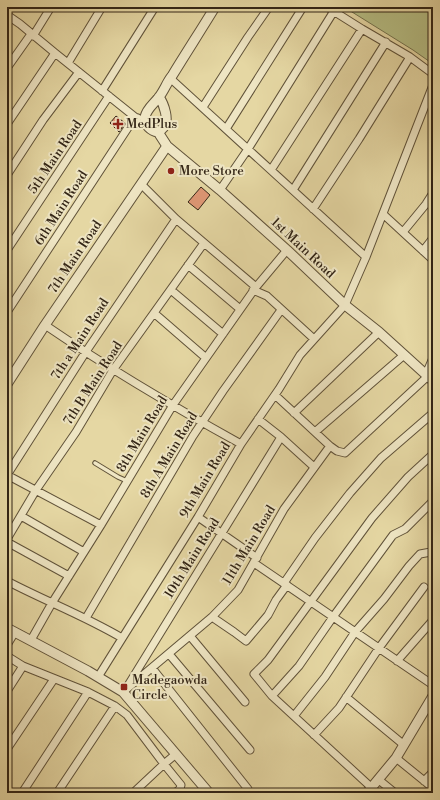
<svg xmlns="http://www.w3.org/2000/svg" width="440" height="800" font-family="'Libre Bodoni',serif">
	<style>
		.green { fill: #b6be84; stroke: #74724d }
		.building { fill: #e09876; stroke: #332516 }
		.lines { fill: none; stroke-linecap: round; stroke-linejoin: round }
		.service-casing { stroke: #605239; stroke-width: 5.5 }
		.minor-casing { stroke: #605239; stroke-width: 9 }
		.tertiary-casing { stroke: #605239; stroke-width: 11 }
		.service { stroke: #eee5c3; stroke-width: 3.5 }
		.minor { stroke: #eee5c3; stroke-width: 7 }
		.tertiary { stroke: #eee5c3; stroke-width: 9 }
		.poi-dot { fill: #8f2418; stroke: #eee5c3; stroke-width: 1.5 }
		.labels { text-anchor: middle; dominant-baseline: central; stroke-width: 4; stroke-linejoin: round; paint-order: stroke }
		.poi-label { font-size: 13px; fill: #332516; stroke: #eee5c3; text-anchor: start }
		.street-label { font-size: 13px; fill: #332516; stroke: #eee5c3 }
	</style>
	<rect width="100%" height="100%" fill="#e5d7a3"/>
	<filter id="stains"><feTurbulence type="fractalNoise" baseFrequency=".005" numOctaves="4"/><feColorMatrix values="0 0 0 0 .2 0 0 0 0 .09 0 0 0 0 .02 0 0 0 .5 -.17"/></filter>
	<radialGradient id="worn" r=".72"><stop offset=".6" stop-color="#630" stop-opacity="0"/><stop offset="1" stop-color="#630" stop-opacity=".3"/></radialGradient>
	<path class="green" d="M344,7H433V64L413,50Z"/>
	<path class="building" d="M116,116L125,123L119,132L110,123Z
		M201,187L210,195L198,210L188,202Z"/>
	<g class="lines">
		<g class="service-casing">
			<path id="service" d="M95,463L118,477L127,481"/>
		</g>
		<g class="minor-casing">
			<path id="minor" d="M327,7L362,29L410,57L433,74
				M7,15L20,24L55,53L135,117L138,118
				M33,36L51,7
				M68,63L102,7
				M7,68L31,34
				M170,78L366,257
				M102,91L155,7
				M203,107L248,37L269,7
				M7,124L55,53
				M226,129L303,7
				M271,170L362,29
				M7,175L43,120L79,72
				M141,184L176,219L256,287
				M220,190L248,149L334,11
				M293,190L386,42
				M313,209L359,139L410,57
				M383,214L433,260
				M403,232L426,204L433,193
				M7,250L109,96
				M423,251L433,238
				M188,265L240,309
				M171,290L223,334
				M253,290L267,296L314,339
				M7,312L135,117
				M154,313L206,358
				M45,325C108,368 174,407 241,444
				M426,374L433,358
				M275,395L330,446L337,451L345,453L428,376
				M294,413L379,332
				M258,419L281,437L314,467
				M315,432L404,355
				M7,475L85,353L176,219
				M7,475L101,525
				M21,516L84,552
				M198,517L257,558
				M7,539L36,490L76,432L113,370L204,243
				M7,542L69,576
				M254,563L433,685
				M7,581C45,601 85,616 122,638
				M284,583L315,538L350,493L381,458L433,413
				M212,617L234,632L246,641L268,615L276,600L287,585
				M86,618L193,436L223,391L281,310
				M190,636L245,702
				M31,640L52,603L101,525L173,405L256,287L287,250
				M7,645L15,632
				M169,654L250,750
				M7,656L23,666L88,692L115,706L127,715L164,764L181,785L180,789L175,793
				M397,661L433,620
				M152,668L248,789
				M98,677L198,517L241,444L279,389L300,355L345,305L366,257L433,85
				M127,687L281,437
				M7,691L23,666
				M123,692L212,617L238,590L284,509L330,446
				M272,696L299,666L333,617L393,535L405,529L433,501
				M346,697L404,745
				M294,716L325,677L355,632L384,599L409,566L420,554L431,552L433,551
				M314,735L339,708L379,648L424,587
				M7,749L54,679
				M396,758L433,788
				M379,780L395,793
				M424,781L433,772
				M372,788L272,696L254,674L268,660L372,518L408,477L433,454
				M22,793L88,692
				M57,793L115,706
				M133,793L164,764L176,754"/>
		</g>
		<g class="tertiary-casing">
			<path id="tertiary" d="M159,97C164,104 170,121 163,128C163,129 159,131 158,132C151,131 144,125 145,117C147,108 154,104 159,97C164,91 167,82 172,76C186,53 201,30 215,7
				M158,132L167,146L220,190L287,250L345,305L379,332L433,381
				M7,384L45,325L167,146
				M7,628L88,671L123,692L209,793
				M367,793L396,758L433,696"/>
		</g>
		<use href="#service" class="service"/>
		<use href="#minor" class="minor"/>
		<use href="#tertiary" class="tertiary"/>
	</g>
	<g class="poi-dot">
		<path d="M116 118h4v4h4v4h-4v4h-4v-4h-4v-4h4z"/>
		<circle cx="171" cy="171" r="4"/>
		<rect x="120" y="683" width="8" height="8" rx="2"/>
	</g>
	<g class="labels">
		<g class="poi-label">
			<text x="126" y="124">MedPlus</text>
			<text x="179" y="171">More Store</text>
			<text x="132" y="680">Madegaowda<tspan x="132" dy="15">Circle</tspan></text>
		</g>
		<g class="street-label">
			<text transform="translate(55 157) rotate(-56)">5th Main Road</text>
			<text transform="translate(61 208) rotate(-57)">6th Main Road</text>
			<text transform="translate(303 248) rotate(43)">1st Main Road</text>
			<text transform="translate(75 257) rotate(-56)">7th Main Road</text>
			<text transform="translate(80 339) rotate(-57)">7th a Main Road</text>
			<text transform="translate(93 383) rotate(-57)">7th B Main Road</text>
			<text transform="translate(142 434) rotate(-59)">8th Main Road</text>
			<text transform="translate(169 455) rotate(-59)">8th A Main Road</text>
			<text transform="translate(205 480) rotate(-59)">9th Main Road</text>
			<text transform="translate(249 545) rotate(-59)">11th Main Road</text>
			<text transform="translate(192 558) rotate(-58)">10th Main Road</text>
		</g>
	</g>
	<rect width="440" height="800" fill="none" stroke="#e5d7a3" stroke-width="24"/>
	<rect x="8" y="8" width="424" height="784" fill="none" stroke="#332516" stroke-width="2"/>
	<rect x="12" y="12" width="416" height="776" fill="none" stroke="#332516"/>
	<rect width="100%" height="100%" filter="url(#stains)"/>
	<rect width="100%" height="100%" fill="url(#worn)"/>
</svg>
